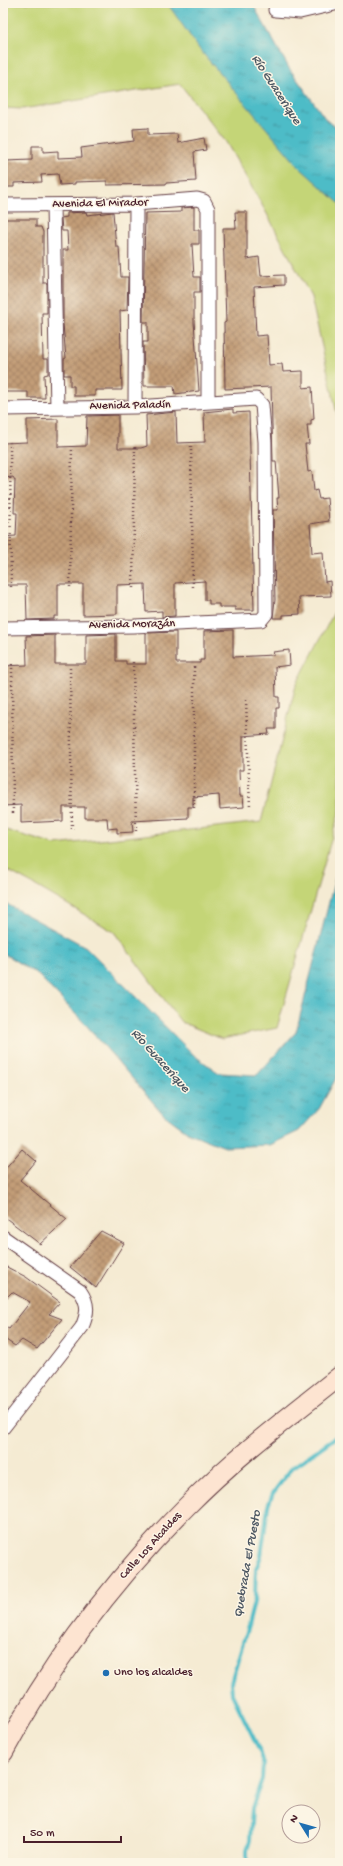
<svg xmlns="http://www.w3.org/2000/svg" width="343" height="1866" font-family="'Gochi Hand',sans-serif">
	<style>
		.green { fill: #c4d577; stroke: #877a51 }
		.water { fill: url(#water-ripples); stroke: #4c6e79 }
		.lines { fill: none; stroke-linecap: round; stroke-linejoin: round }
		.stream { stroke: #4ebcc7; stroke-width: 4 }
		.building { fill: url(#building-cross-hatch) }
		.street-casing { stroke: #643e44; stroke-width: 15 }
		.secondary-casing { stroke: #643e44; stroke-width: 21 }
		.path { stroke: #643e44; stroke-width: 2.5; stroke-dasharray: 1 3; stroke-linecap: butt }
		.street { stroke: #fff; stroke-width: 13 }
		.secondary { stroke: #fde4d1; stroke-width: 19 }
		.poi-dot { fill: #1f6fb2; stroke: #fcf5e5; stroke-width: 1.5 }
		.labels { text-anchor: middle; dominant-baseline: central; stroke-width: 3; stroke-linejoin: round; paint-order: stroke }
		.street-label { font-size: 12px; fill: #4a1f2b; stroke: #fcf5e5 }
		.poi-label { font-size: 12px; fill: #4a1f2b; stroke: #fcf5e5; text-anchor: start }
		.water-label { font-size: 13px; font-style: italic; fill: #4b5662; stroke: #fcf5e5 }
	</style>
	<defs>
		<pattern id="water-ripples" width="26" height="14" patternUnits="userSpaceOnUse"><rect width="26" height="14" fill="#4ebcc7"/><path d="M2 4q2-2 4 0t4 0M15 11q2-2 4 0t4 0" fill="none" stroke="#4398a2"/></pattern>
		<pattern id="building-cross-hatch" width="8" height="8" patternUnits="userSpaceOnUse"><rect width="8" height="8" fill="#c29d77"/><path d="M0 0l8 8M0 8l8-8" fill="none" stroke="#a07f62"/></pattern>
	</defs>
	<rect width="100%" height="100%" fill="#fcf5e5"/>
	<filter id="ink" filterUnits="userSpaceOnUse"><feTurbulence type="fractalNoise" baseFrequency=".025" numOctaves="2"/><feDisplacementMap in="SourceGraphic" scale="8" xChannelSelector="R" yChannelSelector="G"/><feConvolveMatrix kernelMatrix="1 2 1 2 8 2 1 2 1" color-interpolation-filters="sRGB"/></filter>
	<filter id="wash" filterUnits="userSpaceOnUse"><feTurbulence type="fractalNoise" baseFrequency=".012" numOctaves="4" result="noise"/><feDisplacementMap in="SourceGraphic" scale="16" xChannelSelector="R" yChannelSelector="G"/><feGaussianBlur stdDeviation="0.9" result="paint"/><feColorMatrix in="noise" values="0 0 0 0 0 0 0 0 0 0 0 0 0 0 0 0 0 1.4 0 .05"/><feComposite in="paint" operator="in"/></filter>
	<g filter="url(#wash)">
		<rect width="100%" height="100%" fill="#f5ebd3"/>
		<path class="green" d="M3,3H178L340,199V427L311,297L266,212L226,142L180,84L22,109L3,108Z
			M340,601V809L277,1028L222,1039L181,1022L114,932L36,886L3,868V829L55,845L261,822L296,685Z"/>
		<path class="water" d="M167,3H252L289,68L327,121L340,129V204L299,167L200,50Z
			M340,859V1071L319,1109L299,1131L270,1145L225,1147L189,1133L163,1114L87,1026L38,975L3,953V902L86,947L195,1056L219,1073L257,1075L296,1032Z"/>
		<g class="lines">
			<path class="stream" d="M247,1863V1850L250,1840L252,1808L262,1779L263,1760L259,1749L232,1694L231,1682L248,1626L255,1598L256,1569L261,1556L268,1506L273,1493L292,1468L340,1434"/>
		</g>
		<g id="blocks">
			<path class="building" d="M148,128V135L177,134L178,143L204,138L206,150L194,152L196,181L166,183V184L107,185V181L75,182V184L60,185L58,174L41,175L42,182L14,183V187H3V163H6V161L32,160V146H43V152L58,151V158L82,157L81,148L134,141L133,129Z
				M194,207V230H199V244H192L194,277H200V292H194V322L199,391L175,394L174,386H144L143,342H148V322H143L145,213L181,212V208Z
				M86,212L87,215L113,212L116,247H119L121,277H128L127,310L120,311L122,390H95V396H74V386H70V375H64V359L66,358L63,324V250H68L67,231H62L61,218L67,217V213Z
				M235,212H247V259L259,257L261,276L284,275V285L254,287L256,336L267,335L269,365L282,364L283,372L303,371V388L312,387L314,419L311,420V425H307L309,444H305L308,472L312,471L314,491L317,490L319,499L327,498L329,521L310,524L312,553L323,552L325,582L330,581L331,596L299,597L300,614L283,615V618H273L275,600L273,510H278L277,498H279L276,461H273L271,387L225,389L224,323L226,322L223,228H236Z
				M3,219H36V227H41L43,232V283H47V313H42L43,359H48V374L44,375L45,398H28V392H3Z
				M233,409V413L249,412L254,610H235V607H219V604H209V600H205V581L175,583V616L162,617V611L146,612L145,584L117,585V614L83,615V584H58V616H54V619L27,620L26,585H3V537L16,536L17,513H14L15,480L13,477L3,478V443L27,442V420L58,419V447L86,446L87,416L118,415V448H141L147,446L146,415L176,412L177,443L205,442L204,412Z
				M233,630V657L274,655L273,652L289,650L290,665L275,667L276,697H279V708H276V729H268L269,734L243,736V770H239L240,796H243L244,807L220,809L219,795L193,797V807H188V818L132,821L133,832L117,833V828L108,829L107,818H85V807H63V821L21,823V805L3,806V666L27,665L26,636L55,635V664H86V635L116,634V661H126V664H146V633L176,632V663H200V660H204V631Z
				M22,1149L36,1161L20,1180L67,1219L40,1244L3,1216V1171Z
				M101,1231L124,1243L96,1288L70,1267Z
				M3,1265L26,1277L60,1302L49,1314L62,1319L37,1349L22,1340L15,1346L3,1338V1326L9,1329L30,1302L12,1292L3,1301Z"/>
		</g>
	</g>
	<g filter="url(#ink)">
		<use href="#blocks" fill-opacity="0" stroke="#643e44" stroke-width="1"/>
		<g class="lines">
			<g class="street-casing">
				<path id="street" d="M275,10L300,12L339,3
					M3,205L136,204L197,199L204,201L208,209V402
					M53,205L57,408
					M135,407L136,204
					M3,409L135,407L256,399L262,405L265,442L266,614L261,620L134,626L3,628
					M3,1237L80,1291C89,1304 88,1313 82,1327L3,1428"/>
			</g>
			<g class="secondary-casing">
				<path id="secondary" d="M3,1753C51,1663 114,1580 186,1507C233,1459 287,1418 340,1376"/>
			</g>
			<path class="path" d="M10,442L11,588
				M191,446L193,590
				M70,587L72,444
				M133,588L135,446
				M133,662L136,831
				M12,664L13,815
				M194,667V811
				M70,668L72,831
				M246,700L250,807"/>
			<use href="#street" class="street"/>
			<use href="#secondary" class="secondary"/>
		</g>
	</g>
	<circle class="poi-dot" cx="106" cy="1673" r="4"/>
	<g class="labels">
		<g class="street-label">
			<text transform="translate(100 204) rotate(-1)">Avenida El Mirador</text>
			<text transform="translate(130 406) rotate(-1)">Avenida Paladín</text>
			<text transform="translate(132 625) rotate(-1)">Avenida Morazán</text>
			<text transform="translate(151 1546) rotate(-48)">Calle Los Alcaldes</text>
		</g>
		<g class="poi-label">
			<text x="114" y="1673">Uno los alcaldes</text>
		</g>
		<g class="water-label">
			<text transform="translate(276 90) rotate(57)">Río Guacerique</text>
			<text transform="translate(160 1061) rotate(48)">Río Guacerique</text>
			<text transform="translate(248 1564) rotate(-80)">Quebrada El Puesto</text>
		</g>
	</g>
	<rect width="343" height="1866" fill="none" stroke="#fcf5e5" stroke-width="16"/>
	<g transform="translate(301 1824) rotate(307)"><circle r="19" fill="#fcf5e5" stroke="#b59f9b"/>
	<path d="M0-3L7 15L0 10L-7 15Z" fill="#1f6fb2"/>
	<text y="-6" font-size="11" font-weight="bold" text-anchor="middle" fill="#4a1f2b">N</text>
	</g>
	<path d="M24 1836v6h97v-6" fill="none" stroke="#4a1f2b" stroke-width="2"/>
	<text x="30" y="1836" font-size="12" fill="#4a1f2b" stroke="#fcf5e5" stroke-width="3" paint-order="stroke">50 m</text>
</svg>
